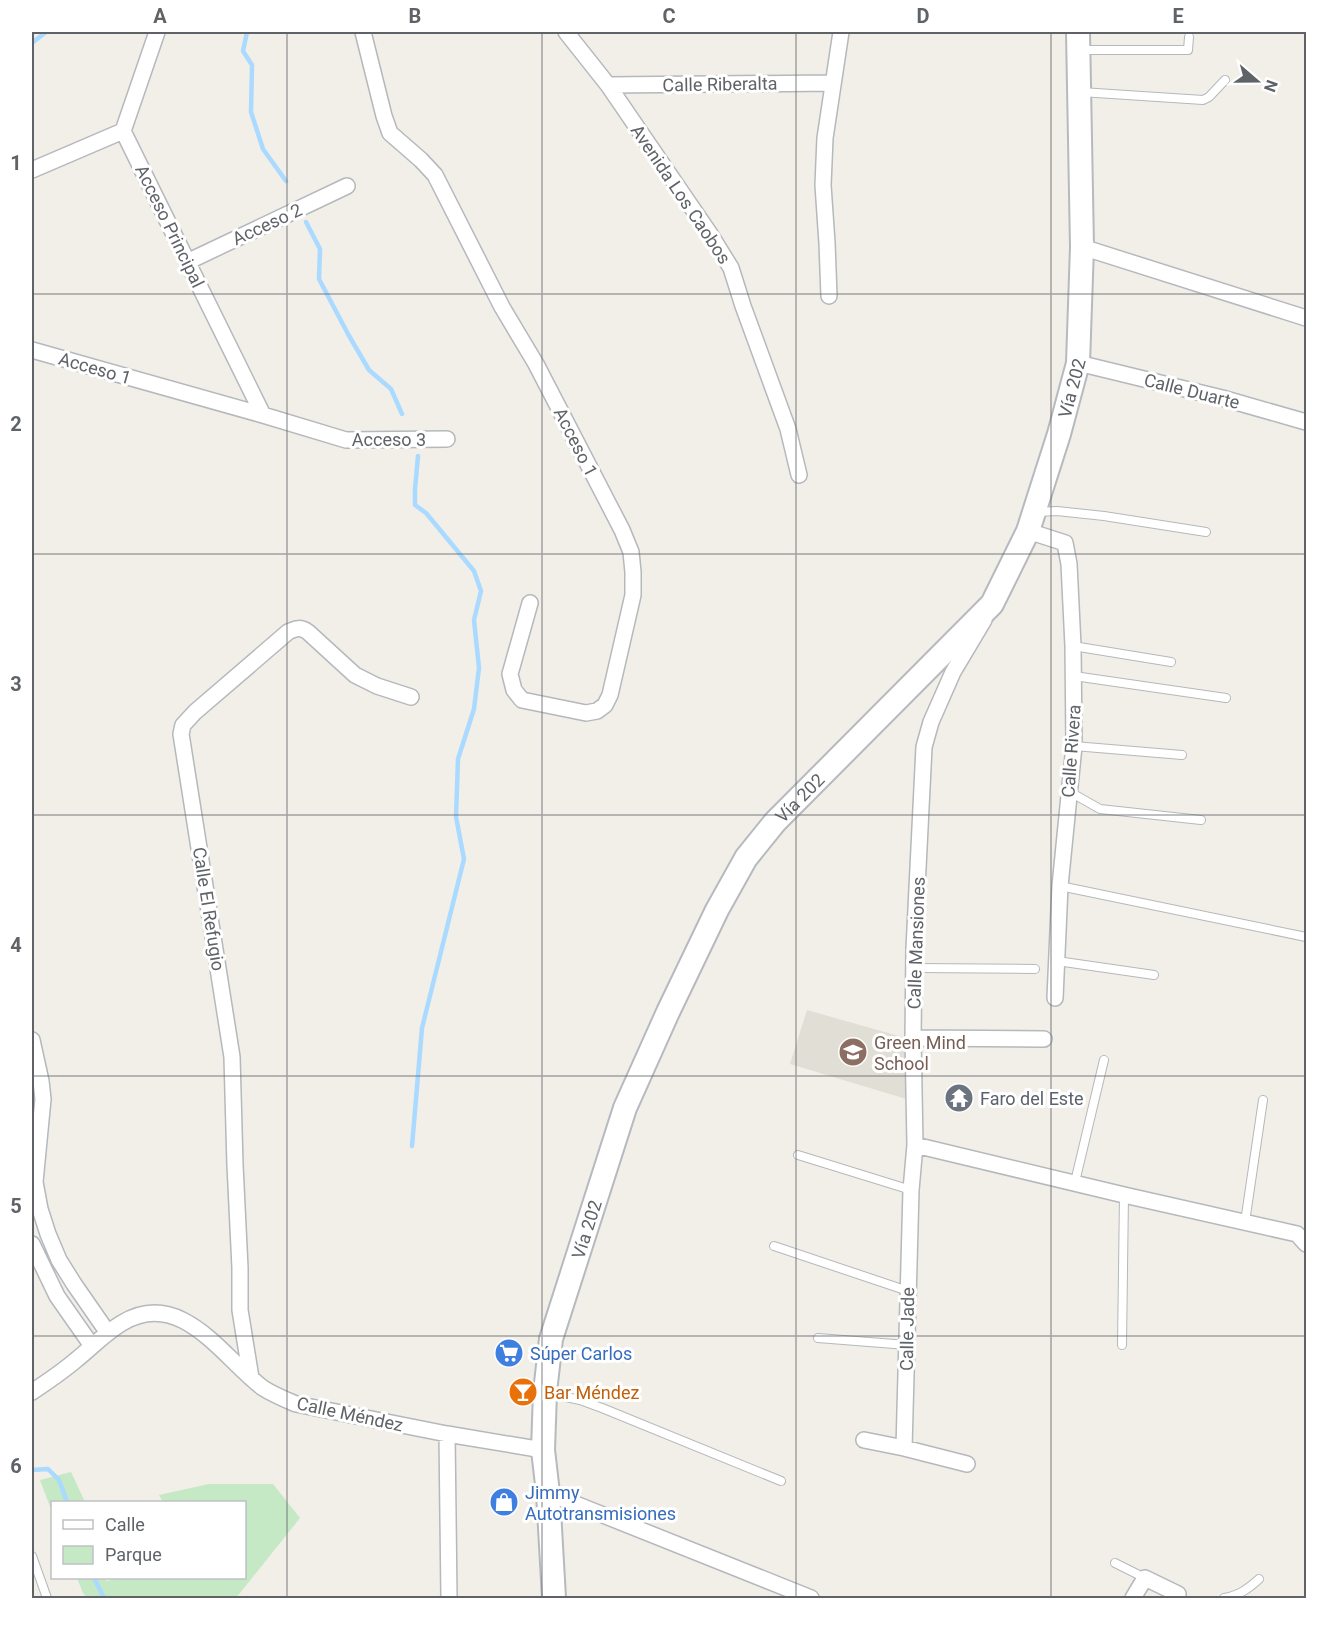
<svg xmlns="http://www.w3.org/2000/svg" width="1338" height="1630" font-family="Roboto,sans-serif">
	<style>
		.education { fill: #e1ded6 }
		.green { fill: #c5e8c5 }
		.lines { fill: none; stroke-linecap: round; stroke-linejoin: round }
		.stream { stroke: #aadaff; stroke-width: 4.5 }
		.lane-casing { stroke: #b5b8bc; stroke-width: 10 }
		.street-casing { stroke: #b5b8bc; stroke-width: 18 }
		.secondary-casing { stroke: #b6babf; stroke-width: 26 }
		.lane { stroke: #fff; stroke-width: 8 }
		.street { stroke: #fff; stroke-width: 15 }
		.secondary { stroke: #fff; stroke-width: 22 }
		.grid { fill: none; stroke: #5f6368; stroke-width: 1.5; stroke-opacity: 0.55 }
		.labels { text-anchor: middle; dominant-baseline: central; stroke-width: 6; stroke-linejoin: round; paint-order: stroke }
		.street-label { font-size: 18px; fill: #5f6368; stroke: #fff }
		.education-label { font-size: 18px; fill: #785e54; stroke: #fff; text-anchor: start }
		.worship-label { font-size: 18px; fill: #5b616d; stroke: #fff; text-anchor: start }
		.shop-label { font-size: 18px; fill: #366cbe; stroke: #fff; text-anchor: start }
		.food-label { font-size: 18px; fill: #c56008; stroke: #fff; text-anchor: start }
		.neatline { fill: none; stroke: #5f6368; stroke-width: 2 }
		.grid-label { font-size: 20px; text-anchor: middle; font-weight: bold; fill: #5f6368 }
	</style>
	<rect width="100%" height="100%" fill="#f1efe8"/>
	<path class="education" d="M807,1010L913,1040V1101L790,1064Z"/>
	<path class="green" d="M71,1472L85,1502H52V1512L40,1480Z
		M209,1484H273L300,1518L236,1598H87L83,1593L77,1578H103L107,1581L117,1578H244V1502H163L159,1495Z"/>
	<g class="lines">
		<path class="stream" d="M247,32L243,51L252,65L251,112L263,149L286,181
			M32,43L46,32
			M306,222L320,249L319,279L348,334L369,370L391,389L402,414
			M412,1146L422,1028L464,859L456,817L458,759L474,709L479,668L474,620L481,591L474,571L426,513L415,505V489L418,456
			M32,1470L48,1469L59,1480L67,1502
			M94,1578L104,1598"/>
		<g class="lane-casing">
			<path id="lane" d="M1079,50H1188L1189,37
				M1081,92L1203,100L1209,97L1225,80
				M1038,512L1057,511L1104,516L1206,532
				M1073,646L1171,662
				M1074,676L1226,698
				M1074,746L1182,755
				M1070,792L1100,809L1201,820
				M1060,886L1306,937
				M1057,961L1154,975
				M914,968L1035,969
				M798,1155L911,1190
				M1075,1182L1104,1060
				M1245,1222L1263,1100
				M774,1246L908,1291
				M818,1338L907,1345
				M1122,1345L1124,1195
				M548,1393L580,1400L602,1408L781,1481
				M32,1556L47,1598
				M1115,1563L1145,1578
				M1224,1598C1238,1596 1248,1589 1259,1579"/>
		</g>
		<g class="street-casing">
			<path id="street" d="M157,32L123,131L263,415
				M363,32L384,116L390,133L421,160L435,175L502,307L536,364L622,530L631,552L633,572V595L610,695L605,705L597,711L586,713L522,700L514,690L510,674L530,603
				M566,32L608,85L710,234L731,268L743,306L788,429L799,475
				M608,85L833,83
				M32,170L123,131
				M1082,247L1306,318
				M187,262L347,186
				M829,296L827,243L823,185L825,138L841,32
				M32,350L263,415L346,440L447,439
				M1078,363L1222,398L1306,422
				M1028,531L1065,543L1069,564L1073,646L1074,746L1060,886L1055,998
				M913,1038L1044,1039
				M32,1040L41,1081L43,1099L35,1182L40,1209L48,1234L59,1260L74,1284L108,1333
				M915,1145L1124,1195L1297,1234L1306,1244
				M32,1244L57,1296L92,1346
				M251,1378L240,1310V1268L235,1165L232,1057L181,734L183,725L195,712L288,632C296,628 301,627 308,632L355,675L377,686L411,697
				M32,1392C47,1382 62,1372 76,1360C91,1348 105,1333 122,1323C181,1287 223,1358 263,1388C274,1395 284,1399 296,1404L447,1434L543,1450
				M447,1434L449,1598
				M864,1440L904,1448
				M967,1464L904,1448L911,1190L915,1145L913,1038L914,949L924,747L931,722L953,672L984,620
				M548,1493L811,1598
				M1133,1598L1145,1578L1178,1594"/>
		</g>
		<g class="secondary-casing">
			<g id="secondary">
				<path id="s1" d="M554,1598L548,1493L543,1450L545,1392L551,1339L625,1108L668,1012L717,910L746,858L775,822L992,604L1028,531L1059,434L1078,363L1082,247L1078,32"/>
			</g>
		</g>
		<use href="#lane" class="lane"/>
		<use href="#street" class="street"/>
		<use href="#secondary" class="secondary"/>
	</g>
	<path class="grid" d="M287,32V1598M542,32V1598M796,32V1598M1051,32V1598M32,294H1306M32,554H1306M32,815H1306M32,1076H1306M32,1336H1306"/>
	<defs>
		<g id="school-disc" transform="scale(1.5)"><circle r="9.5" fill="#8d6e63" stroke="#fff"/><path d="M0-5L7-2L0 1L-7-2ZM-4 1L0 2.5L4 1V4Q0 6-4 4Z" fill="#fff"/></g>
		<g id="temple-disc" transform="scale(1.5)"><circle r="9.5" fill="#6b7280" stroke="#fff"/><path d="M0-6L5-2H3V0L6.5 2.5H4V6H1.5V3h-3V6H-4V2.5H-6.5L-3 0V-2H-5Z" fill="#fff"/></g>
		<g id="supermarket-disc" transform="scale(1.5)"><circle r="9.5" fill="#3f7fe0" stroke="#fff"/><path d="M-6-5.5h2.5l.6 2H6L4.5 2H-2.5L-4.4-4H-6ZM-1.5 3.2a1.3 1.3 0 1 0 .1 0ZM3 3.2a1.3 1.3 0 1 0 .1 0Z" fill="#fff"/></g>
		<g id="bar-disc" transform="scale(1.5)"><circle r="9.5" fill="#e8710a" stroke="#fff"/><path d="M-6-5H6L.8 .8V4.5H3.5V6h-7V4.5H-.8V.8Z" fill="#fff"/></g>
		<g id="shop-disc" transform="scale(1.5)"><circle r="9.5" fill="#3f7fe0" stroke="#fff"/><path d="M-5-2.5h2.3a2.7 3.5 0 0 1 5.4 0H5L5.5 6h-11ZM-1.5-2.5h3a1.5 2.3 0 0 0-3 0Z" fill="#fff"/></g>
	</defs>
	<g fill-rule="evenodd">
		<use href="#school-disc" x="853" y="1052"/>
		<use href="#temple-disc" x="959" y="1098"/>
		<use href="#supermarket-disc" x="509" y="1353"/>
		<use href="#bar-disc" x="523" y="1392"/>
		<use href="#shop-disc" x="504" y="1502"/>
	</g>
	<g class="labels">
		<g class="street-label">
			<text transform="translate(720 84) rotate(-1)">Calle Riberalta</text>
			<text transform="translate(681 194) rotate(56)">Avenida Los Caobos</text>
			<text transform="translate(267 224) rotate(-25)">Acceso 2</text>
			<text transform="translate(170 226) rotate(64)">Acceso Principal</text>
			<text transform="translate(95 368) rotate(16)">Acceso 1</text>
			<text stroke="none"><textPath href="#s1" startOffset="1365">Vía 202</textPath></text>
			<text transform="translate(1192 391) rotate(14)">Calle Duarte</text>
			<text x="389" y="439">Acceso 3</text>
			<text transform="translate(576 442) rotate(63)">Acceso 1</text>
			<text transform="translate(1071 751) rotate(-86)">Calle Rivera</text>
			<text stroke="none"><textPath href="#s1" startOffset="861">Vía 202</textPath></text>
			<text transform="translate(209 909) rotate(81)">Calle El Refugio</text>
			<text transform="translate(916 943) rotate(-88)">Calle Mansiones</text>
			<text stroke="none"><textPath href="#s1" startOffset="375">Vía 202</textPath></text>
			<text transform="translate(907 1329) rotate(-89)">Calle Jade</text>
			<text transform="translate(350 1414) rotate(12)">Calle Méndez</text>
		</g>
		<g class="education-label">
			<text x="874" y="1042">Green Mind<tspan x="874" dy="21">School</tspan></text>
		</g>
		<g class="worship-label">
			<text x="980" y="1098">Faro del Este</text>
		</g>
		<g class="shop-label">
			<text x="530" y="1353">Súper Carlos</text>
			<text x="525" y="1492">Jimmy<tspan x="525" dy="21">Autotransmisiones</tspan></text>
		</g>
		<g class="food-label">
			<text x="544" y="1392">Bar Méndez</text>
		</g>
	</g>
	<rect width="1338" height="1630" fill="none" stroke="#ffffff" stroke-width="66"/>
	<rect x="51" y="1501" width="195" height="78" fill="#ffffff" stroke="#bfc1c3" stroke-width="1.5"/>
	<rect x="63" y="1520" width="30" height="9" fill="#ffffff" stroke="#bfc1c3" stroke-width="1.5"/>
	<text x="105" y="1531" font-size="18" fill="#5f6368">Calle</text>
	<rect x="63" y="1546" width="30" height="18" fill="#c5e8c5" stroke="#bfc1c3" stroke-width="1.5"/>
	<text x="105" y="1561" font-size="18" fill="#5f6368">Parque</text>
	<g transform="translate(1257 81) rotate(110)" stroke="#ffffff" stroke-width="4.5" paint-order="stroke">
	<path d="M0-4.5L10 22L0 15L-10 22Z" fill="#5f6368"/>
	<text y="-9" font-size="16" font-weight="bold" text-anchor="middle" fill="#5f6368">N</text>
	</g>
	<rect x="33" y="33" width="1272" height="1564" class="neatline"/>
	<g class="grid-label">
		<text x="160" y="23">A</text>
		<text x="415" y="23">B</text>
		<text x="669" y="23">C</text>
		<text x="923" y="23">D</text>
		<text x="1178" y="23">E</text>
		<text x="16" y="170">1</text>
		<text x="16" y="431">2</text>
		<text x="16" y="691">3</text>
		<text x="16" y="952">4</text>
		<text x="16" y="1213">5</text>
		<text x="16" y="1473">6</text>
	</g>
</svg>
